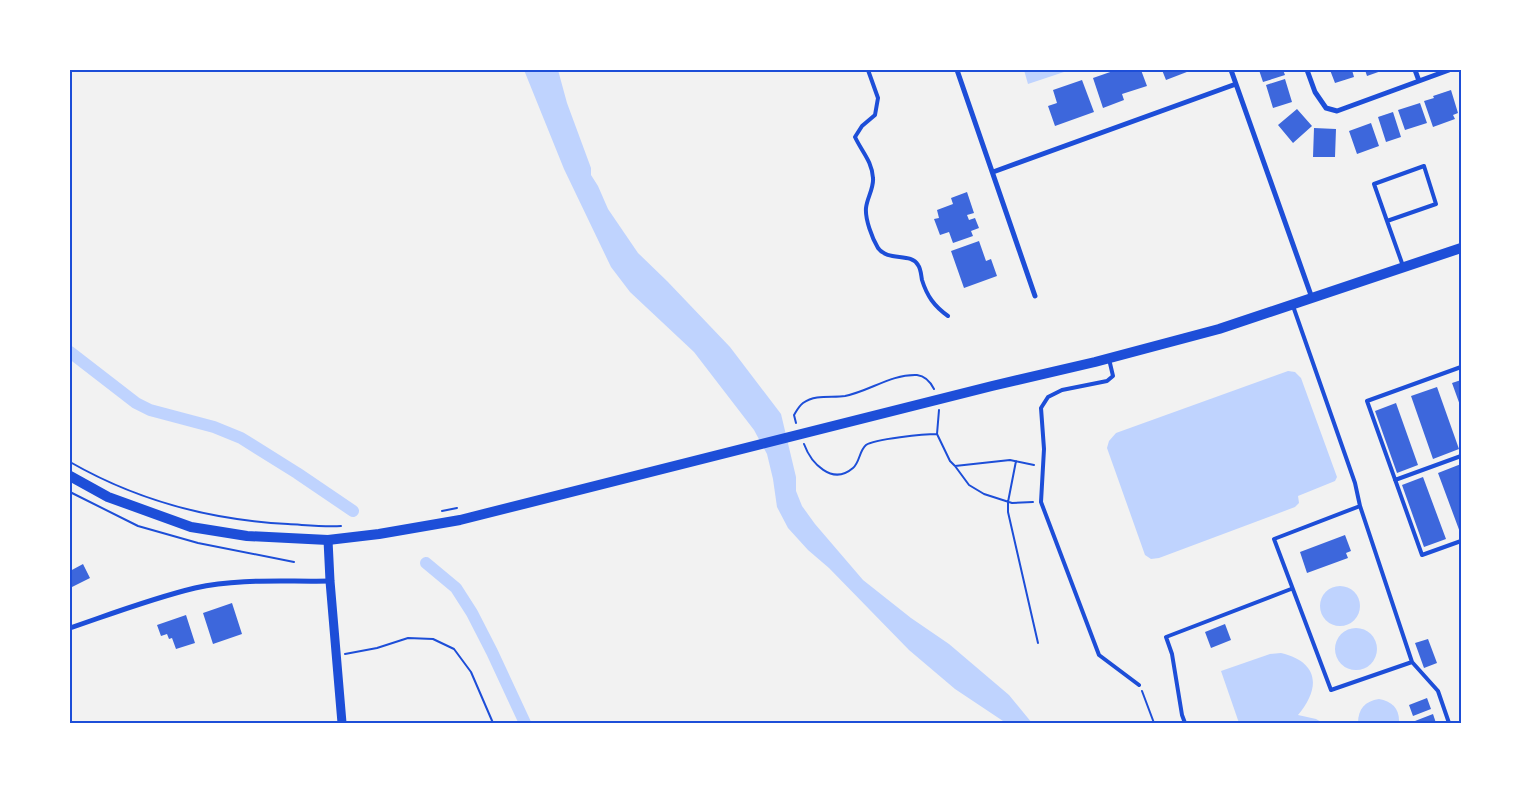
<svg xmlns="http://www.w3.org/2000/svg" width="1531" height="793" font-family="Montserrat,sans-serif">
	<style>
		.water { fill: #bfd3fe }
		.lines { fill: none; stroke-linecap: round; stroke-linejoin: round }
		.canal { stroke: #bfd3fe; stroke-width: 12 }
		.building { fill: #3d67dc }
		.path { stroke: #1d4ed8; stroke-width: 2 }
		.service { stroke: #1d4ed8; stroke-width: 4 }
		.minor { stroke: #1d4ed8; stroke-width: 5 }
		.tertiary { stroke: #1d4ed8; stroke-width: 9 }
		.secondary { stroke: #1d4ed8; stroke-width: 10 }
		.neatline { fill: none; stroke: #1d4ed8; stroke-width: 2 }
	</style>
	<rect width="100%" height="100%" fill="#f2f2f2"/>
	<path class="water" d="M524,70H558L567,103L591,168V175L598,186L608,209L638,253L667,281L730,347L781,414L796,477V491L802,506L815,524L863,580L911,618L949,644L1009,695L1032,723H1006L955,689L909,650L829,568L808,550L788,528L777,507L773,479L767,454L754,430L694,352L630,292L611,267L564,169Z
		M1024,70H1070L1028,84Z
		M1288,371L1295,372L1301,378L1337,477L1335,481L1298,496L1299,503L1295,507L1159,558L1151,559L1145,555L1107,448L1109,441L1116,433Z
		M1320 606a20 20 0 1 1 40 0a20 20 0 1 1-40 0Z
		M1335 649a21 21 0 1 1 42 0a21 21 0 1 1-42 0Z
		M1281,653C1319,662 1321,688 1298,715L1316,719L1323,723H1239L1221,671L1270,654Z
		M1379,699C1392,701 1400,709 1399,723H1358C1358,709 1365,701 1379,699Z"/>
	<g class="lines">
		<path class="canal" d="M70,352L136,403L150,410L214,427L241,438L297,473L353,511
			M426,563L456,588L472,613L492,652L525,723"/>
	</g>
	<path class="building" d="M1116,70H1141L1147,86L1122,94L1124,100L1103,108L1093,78Z
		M1162,70H1192L1166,80Z
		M1259,70H1283L1285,75L1263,82Z
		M1330,70H1352L1354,77L1335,83Z
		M1365,70H1384L1367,76Z
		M1285,79L1292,102L1273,108L1266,85Z
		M1082,80L1094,112L1055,126L1048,106L1057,103L1053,90Z
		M1451,90L1458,113L1453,115L1455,119L1433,127L1424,101L1434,98L1433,96Z
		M1420,103L1427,123L1405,130L1398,110Z
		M1297,109L1312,126L1293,143L1278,125Z
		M1393,112L1401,137L1386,142L1378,117Z
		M1371,123L1379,146L1357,154L1349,131Z
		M1314,128L1336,129L1335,157H1313Z
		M967,192L974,213L967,215L969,220L975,218L979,228L971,231L973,236L953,243L949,232L940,235L934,219L939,218L937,210L953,204L951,198Z
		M979,241L986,261L991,259L997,276L964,288L951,251Z
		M1461,380V408L1452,383Z
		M1437,387L1459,449L1433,459L1411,396Z
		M1396,403L1418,465L1397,473L1375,411Z
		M1461,464V535L1438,473Z
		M1423,477L1446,539L1424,547L1402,485Z
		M1345,535L1351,551L1346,553L1348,558L1307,573L1300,552Z
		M83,564L90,578L70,588V571Z
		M232,603L242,634L213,644L203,613Z
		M186,615L195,643L176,649L172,638L169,639L167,634L161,636L157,625Z
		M1225,624L1231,640L1211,648L1205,632Z
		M1428,639L1437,663L1424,668L1415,643Z
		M1427,698L1431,709L1413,716L1409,705Z
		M1433,714L1436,723H1416L1415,721Z"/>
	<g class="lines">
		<path class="path" d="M939,410L937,434L950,461L955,466L969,485L984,494L1012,503L1033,502
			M796,423L794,415C797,410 799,406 803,403C816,394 832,398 845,396C870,391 891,374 917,375C925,376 930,381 934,389
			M804,444C811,463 832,486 853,468C860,462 859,451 866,445C874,439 925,434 937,434
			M1016,461L1008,502V512L1038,643
			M70,462C138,501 210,520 288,524C306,525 323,527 341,526
			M955,466L1010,460L1034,465
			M70,492L138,526L198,543L294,562
			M442,511L457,508
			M345,654L377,648L408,638L433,639L454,649L471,672L493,723
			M1142,691L1154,723"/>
		<path class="service" d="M868,70L878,98L875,115L862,126L855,137C862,152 872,161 873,178C874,188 867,198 866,208C865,219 872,238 878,248C888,262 911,252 918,265C921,269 921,275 922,280C927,296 934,306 948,316
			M1424,166L1436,204L1387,221L1374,184Z
			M1387,221L1403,266
			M1293,306L1355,483L1360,506L1274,539L1331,690L1412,662L1438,691L1449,723
			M1109,359L1113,376L1107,381L1062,390L1048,397L1041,408L1044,449L1041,502L1099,655L1139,685
			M1461,367L1367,401L1422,555L1461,541
			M1395,480L1461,456
			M1360,506L1412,662
			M1185,723L1182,715L1172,654L1166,637L1291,589"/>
		<path class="minor" d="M957,70L1035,296
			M1231,70L1312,298
			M1307,70L1315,92L1326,108L1337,111L1449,70
			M1415,70L1419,81
			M993,172L1236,84
			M70,628C111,614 153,598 195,588C239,578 285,582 330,581"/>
		<path class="tertiary" d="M328,540L330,581L342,723"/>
		<path class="secondary" d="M70,476L108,497L191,527L247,536L328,540L379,534L460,520L992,386L1095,362L1219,329L1461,248"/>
	</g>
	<rect width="1531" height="793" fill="none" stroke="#ffffff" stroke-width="142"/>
	<rect x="71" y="71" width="1389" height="651" class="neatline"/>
</svg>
